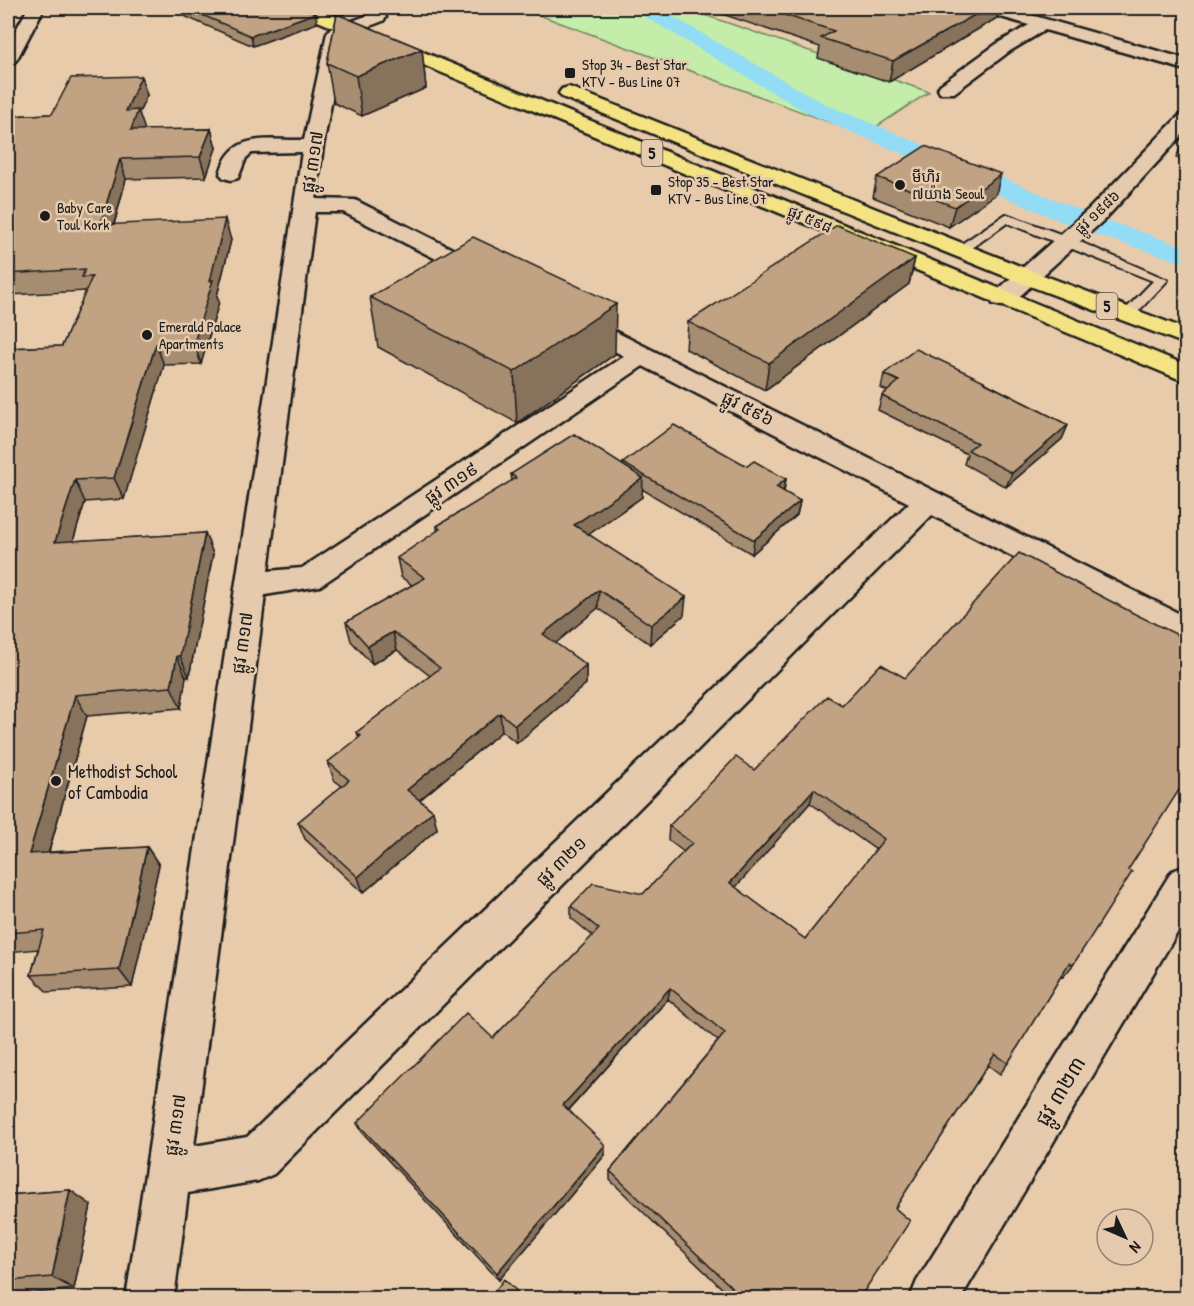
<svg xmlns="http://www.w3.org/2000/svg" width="1194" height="1306" font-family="'Patrick Hand','Noto Sans Khmer',sans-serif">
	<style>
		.green { fill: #c3eda9; stroke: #708462; stroke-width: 1.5 }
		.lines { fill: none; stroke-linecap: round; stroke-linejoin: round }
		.canal { fill: #93dcf5; fill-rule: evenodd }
		.lane-casing { stroke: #1c1c1c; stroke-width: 4 }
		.street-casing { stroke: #1c1c1c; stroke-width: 5 }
		.secondary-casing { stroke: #1c1c1c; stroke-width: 5 }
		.primary-casing { stroke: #1c1c1c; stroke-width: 5 }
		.lane { fill: #e5caad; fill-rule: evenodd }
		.street { fill: #e5caad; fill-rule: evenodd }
		.secondary { fill: #e5caad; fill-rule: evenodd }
		.primary { fill: #f4e382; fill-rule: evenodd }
		.wall { fill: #a68c71; stroke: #1c1c1c; stroke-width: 1.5; fill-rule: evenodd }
		.shaded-wall { fill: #87725c; stroke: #1c1c1c; stroke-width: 1.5 }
		.building { fill: #c1a383; stroke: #1c1c1c; stroke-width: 1.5; fill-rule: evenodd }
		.poi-dot { fill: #1c1c1c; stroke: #e5caad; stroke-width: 2 }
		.labels { text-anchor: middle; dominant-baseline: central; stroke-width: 5; stroke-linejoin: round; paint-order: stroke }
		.far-poi-label { font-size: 15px; fill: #1c1c1c; stroke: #e5caad; text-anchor: start }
		.far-street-label { font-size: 15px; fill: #1c1c1c; stroke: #e5caad }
		.shield { fill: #e5caad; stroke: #585048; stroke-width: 1.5 }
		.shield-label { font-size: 16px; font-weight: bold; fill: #1c1c1c }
		.street-label { font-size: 18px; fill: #1c1c1c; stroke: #e5caad }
		.poi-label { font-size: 18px; fill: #1c1c1c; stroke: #e5caad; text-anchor: start }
		.near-street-label { font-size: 21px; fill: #1c1c1c; stroke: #e5caad }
	</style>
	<rect width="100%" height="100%" fill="#e8cbab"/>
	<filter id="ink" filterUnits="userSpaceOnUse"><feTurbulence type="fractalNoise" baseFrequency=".0167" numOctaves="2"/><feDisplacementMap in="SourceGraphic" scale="12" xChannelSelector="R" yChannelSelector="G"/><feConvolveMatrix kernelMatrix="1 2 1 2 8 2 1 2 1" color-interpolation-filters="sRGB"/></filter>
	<g filter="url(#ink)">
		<path class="green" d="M520,8H704L696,12L929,92L864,135Z"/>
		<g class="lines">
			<path class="canal" d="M634,8H658L825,104L1097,217L1186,247V264L1079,229L809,114L637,12Z"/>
			<g class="lane-casing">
				<path id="lane" d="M1006,214L1071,238L1168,280L1133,317L1128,318L1121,314L1153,281L1007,223L965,253H957L955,250L957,247Z"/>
			</g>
			<g class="street-casing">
				<path id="street" d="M981,8H1006L1186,59V70L1045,30L1010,51L954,93H940L938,89L940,85L998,43L1029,25L983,12Z
					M377,12L383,13L386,17L383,21L344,36L323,146L316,199L355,200L492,269L496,274L492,279L484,281L476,279L343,212H315L268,571L302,568L624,356L566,326L563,321L566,316L575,314L584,316L1186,617V643L1175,640L932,515L274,1174L258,1181L188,1193L174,1298H126L302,152L252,153L246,158L238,178L231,180L224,178L220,174C231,130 268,141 304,140L327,33L330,29ZM643,366L909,503L247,1137L194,1146L265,595L320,586Z
					M1186,866V918L961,1298H910L917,1281L1172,871Z"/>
			</g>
			<g class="secondary-casing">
				<path id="secondary" d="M28,8H44L17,59L14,63L8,64V44Z
					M1186,114V131L1106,218L1011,304L1002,306L993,304L990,299L993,294L1090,208L1179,116Z"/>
			</g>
			<g class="primary-casing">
				<path id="primary" d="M294,8H316L1186,365V382L296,12Z
					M569,87L1035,272L1186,329V344L1019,282L562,97L559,93L562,89Z"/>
			</g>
			<use href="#lane" class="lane"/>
			<use href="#street" class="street"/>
			<use href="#secondary" class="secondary"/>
			<use href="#primary" class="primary"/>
		</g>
		<path class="wall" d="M166,8H301L317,23L253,46Z
			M320,8H361L340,15L422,49L426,88L362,116L334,103L327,63L337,14Z
			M710,8H1000L997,18L889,82L818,58L820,47L710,10Z
			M147,95L139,113L144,130L211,129L216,148L206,177L126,179L114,225L231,240L217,296L219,302L201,364L164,365L124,499L85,502L73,541L205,533L213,554L189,677H186L181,708L87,716L49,852L147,847L159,865L132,987L47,992L31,975L38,949L8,952V348L62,346L86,291L8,295V116L52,114Z
			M1186,134V161L1176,158L1185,136Z
			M877,177L996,194L949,227L873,197Z
			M915,258L909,284L765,390L686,349L688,322Z
			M370,297L615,354L517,423L378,347Z
			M884,374L984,382L1068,425L1062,439L1006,487L964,464L967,454L878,410L882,396L887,391L881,388Z
			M623,463L747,466L786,479L784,492L800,501L797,515L752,554L642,489V497L589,534L684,615L650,644L598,608L555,643L586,665V684L517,743L502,731L420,800L433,811L437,829L363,893L305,839L298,822L342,786L334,780L328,762L359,738L357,732L430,676L397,650L372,664L351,641L346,622L412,585L401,577L397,558L437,531V526L512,481L511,474L623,465Z
			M842,705L1128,870L1073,965L1063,977L1061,976L1008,1063L1000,1074L988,1065L895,1208L859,1299H733L610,1180V1171L718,1041L668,999L569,1110L605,1155L499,1280L362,1132L357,1123L493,1038L593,936L571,918V906L643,894L684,852L668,840L669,826L754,770ZM810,803L876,850L805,939L735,887Z
			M70,1190L91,1205L74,1289L8,1296V1195Z"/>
		<path class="shaded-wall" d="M338,8H361L340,15Z
			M987,8H1000L997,18L889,82L893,61Z
			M316,13L317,23L253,46L251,36Z
			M422,49L426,88L362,116L356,76Z
			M141,76L147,95L139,113L145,130L137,150L126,111Z
			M211,129L216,148L206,177L200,157Z
			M120,159L126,179L108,246L100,225Z
			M1001,174L996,194L949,227L955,207Z
			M225,219L231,240L217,296L219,302L201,364L194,343Z
			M915,258L909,284L765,390L769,363Z
			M616,304L615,354L517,423L514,372Z
			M156,344L164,365L124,499L114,478Z
			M1068,425L1062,439L1006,487L1012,473Z
			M643,478L642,497L575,544L574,525Z
			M786,479L783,493L776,487Z
			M75,480L85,502L66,564L55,542Z
			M800,501L797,515L752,554L754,540Z
			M205,533L213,554L189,677L180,656Z
			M599,590L598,608L544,653L543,634Z
			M686,597L684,615L650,644L651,625Z
			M393,632L397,650L372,664L368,646Z
			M177,656L186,677L181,708L171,687Z
			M586,665V684L517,743L515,725Z
			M75,695L87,716L43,872L29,854Z
			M500,713L502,731L411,807L407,790Z
			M814,789L810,803L728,896L730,883Z
			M433,811L437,829L363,893L358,877Z
			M147,847L159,865L132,987L119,970Z
			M670,988L668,999L564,1115L563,1105Z
			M605,1145V1155L499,1280L497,1273Z
			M70,1190L91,1205L74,1289L52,1277Z"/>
		<path class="building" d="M186,8H301L316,13L251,36Z
			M763,8H987L893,61L821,38L834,31Z
			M337,14L422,49L356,76L327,63Z
			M141,76L126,111L138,110L131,130L211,129L200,157L120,159L100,225L225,219L210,281L213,280L194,343L156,344L114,478L75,480L55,542L205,533L180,656H177L171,687L75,695L29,854L147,847L119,970L31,975L44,930L8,933V348L62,346L92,277H82L85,269L8,274V116L52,114L71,78Z
			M925,146L1001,174L955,207L877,177Z
			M837,225L915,258L769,363L688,322Z
			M473,237L616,304L514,372L370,297Z
			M916,349L984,381L983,382L1068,425L1012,473L968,450L977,443L882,396L899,381L884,374Z
			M674,425L747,466L754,461L786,479L776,487L800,501L754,540L623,463Z
			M574,434L643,478L574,525L686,597L651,625L599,590L543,634L586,665L515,725L500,713L407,790L433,811L358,877L298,822L349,780L328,762L361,736L357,732L440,668L393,632L368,646L346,622L425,578L397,558L440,529L437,526L516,478L511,474Z
			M1019,553L1135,614L1186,639V779L1128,870L1132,872L1073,965L1069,963L1008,1063L995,1054L895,1208L910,1221L859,1299H744L610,1171L725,1033L670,988L563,1105L605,1145L497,1273L357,1123L466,1013L493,1038L599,929L571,906L593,883L643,894L692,843L669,826L736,757L754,770L827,696L842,705L881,664L905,678ZM814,789L884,839L805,939L730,883Z
			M70,1190L52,1277L8,1281V1195Z
			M504,1279L525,1299H489Z"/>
	</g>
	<g class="poi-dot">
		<rect x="564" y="67" width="12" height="12" rx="3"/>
		<circle cx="900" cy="185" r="6"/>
		<rect x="650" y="184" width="12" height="12" rx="3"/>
		<circle cx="45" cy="216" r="6"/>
		<circle cx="147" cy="335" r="6"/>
		<circle cx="56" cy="781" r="6"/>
	</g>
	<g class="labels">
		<g class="far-poi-label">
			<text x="582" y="64">Stop 34 - Best Star<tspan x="582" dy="17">KTV - Bus Line 07</tspan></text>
			<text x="912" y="176">មីហិរ<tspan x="912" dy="17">៧យ៉ាង Seoul</tspan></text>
			<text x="668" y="181">Stop 35 - Best Star<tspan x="668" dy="17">KTV - Bus Line 07</tspan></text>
			<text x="57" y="207">Baby Care<tspan x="57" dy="17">Toul Kork</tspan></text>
			<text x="159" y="326">Emerald Palace<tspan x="159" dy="17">Apartments</tspan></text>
		</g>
		<g class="far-street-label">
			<text transform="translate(1097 212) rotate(-44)">ផ្លូវ ១៩៨៦</text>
			<text transform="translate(810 219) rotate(23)">ផ្លូវ ៥៩៨</text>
		</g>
		<g class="shield">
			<rect x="641.5" y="140" width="21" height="26" rx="4.5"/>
			<rect x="1096.5" y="293" width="21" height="26" rx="4.5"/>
		</g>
		<g class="shield-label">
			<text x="652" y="153">5</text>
			<text x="1107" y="306">5</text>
		</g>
		<g class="street-label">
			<text transform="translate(312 162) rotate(-81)">ផ្លូវ ៣១៧</text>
			<text transform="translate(748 408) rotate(27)">ផ្លូវ ៥៩៦</text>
			<text transform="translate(451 483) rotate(-34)">ផ្លូវ ៣១៩</text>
			<text transform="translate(242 643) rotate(-82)">ផ្លូវ ៣១៧</text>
			<text transform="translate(561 861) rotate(-44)">ផ្លូវ ៣២១</text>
			<text transform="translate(175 1125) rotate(-82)">ផ្លូវ ៣១៧</text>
		</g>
		<g class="poi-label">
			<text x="68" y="771">Methodist School<tspan x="68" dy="21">of Cambodia</tspan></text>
		</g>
		<g class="near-street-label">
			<text transform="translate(1060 1091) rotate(-59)">ផ្លូវ ៣២៣</text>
		</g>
	</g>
	<rect width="1194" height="1306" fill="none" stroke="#e5caad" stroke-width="30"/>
	<rect x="15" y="15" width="1164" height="1276" fill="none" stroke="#1c1c1c" stroke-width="2" filter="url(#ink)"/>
	<g transform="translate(1125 1237) rotate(134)"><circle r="28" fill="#e5caad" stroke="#958473" stroke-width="1.5"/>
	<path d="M0-4.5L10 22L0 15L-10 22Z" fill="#1c1c1c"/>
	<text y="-9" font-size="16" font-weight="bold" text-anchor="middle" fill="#1c1c1c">N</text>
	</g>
</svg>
